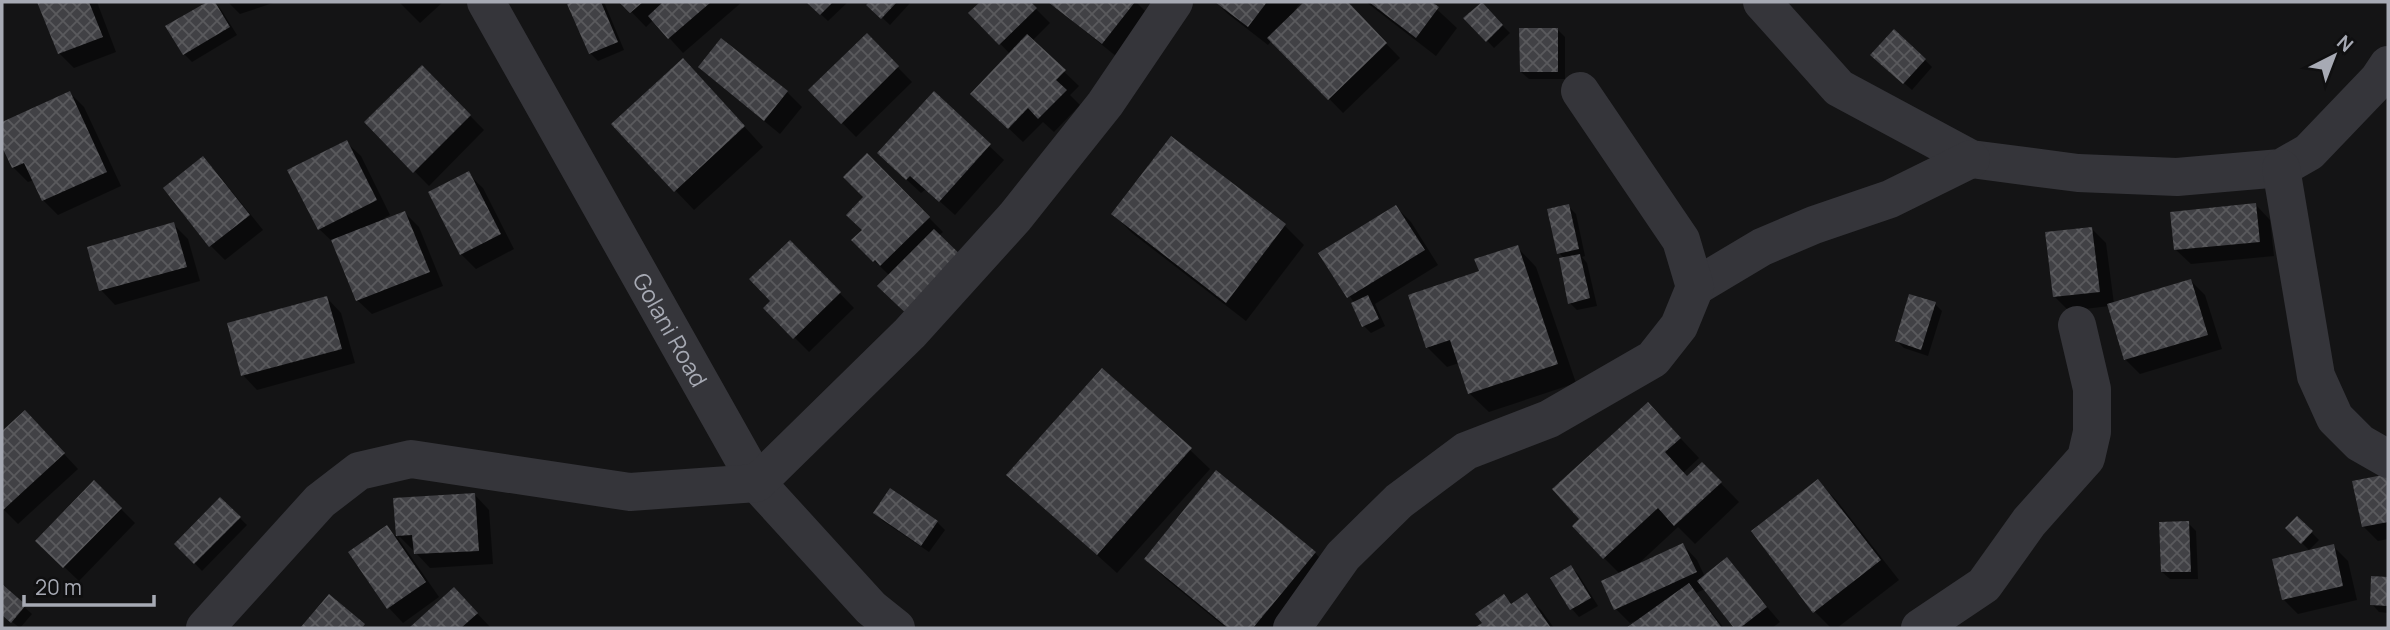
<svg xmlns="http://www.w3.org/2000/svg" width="2390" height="630" font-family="Manrope,sans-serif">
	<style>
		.shadow { fill: #0007 }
		.building { fill: url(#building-cross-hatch) }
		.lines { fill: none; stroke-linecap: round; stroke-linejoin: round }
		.minor { stroke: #35353a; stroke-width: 38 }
		.labels { text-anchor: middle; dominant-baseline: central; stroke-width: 7; stroke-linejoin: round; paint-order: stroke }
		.street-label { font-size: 23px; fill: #a7aab4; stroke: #0f0f10 }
	</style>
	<defs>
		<pattern id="building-cross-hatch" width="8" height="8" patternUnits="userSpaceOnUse" patternTransform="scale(1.75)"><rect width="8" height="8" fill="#414145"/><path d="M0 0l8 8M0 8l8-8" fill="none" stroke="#5a5a5d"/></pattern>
	</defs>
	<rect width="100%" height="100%" fill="#141415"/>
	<path class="shadow" d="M39,2H97L116,52L74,68L59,53Z
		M211,2H214L220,8L237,35L192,62L184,54L168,26Z
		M228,2H276L240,14Z
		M399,2H443L420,23Z
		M577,2H604L624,50L598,61L590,53L570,5Z
		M622,2H742L683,53L653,20L646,27Z
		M808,2H848L828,21Z
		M871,2H911L890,25L869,5Z
		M983,2H1029L1050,23L1032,41L1079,86L1070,95L1080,105L1054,132L1043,122L1023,142L987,108L1010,54L971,13Z
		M1049,2H1136L1150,16L1117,57Z
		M1216,2H1301L1294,11L1296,12L1307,2H1346L1400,58L1343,113L1272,40L1268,45L1228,14Z
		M1366,2H1429L1457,28L1436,56Z
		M1481,4L1510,33L1494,48L1466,18Z
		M1557,29L1565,37V79H1529L1521,72Z
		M867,36L912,82L856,137L811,91Z
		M722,40L787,92L802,107L780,134L715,81L700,67Z
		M1925,60L1932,67L1912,90L1880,62Z
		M422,67L484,130L429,186L366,122Z
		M702,80L763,147L694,210L675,190Z
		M70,93L84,107L121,186L58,215L43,200L34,180L28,182L13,167L2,142V124Z
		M934,94L1004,160L955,215L926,189L921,193L894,168Z
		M1171,138L1285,226L1304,245L1246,321L1132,233L1113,214Z
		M346,142L361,156L390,215L384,218L385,221L405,213L419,227L443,286L372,314L357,300L334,243L319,229Z
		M867,155L943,232L890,276L853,240L864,231Z
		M203,159L217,173L263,230L225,260L211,246L165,189Z
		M468,174L483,188L514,249L476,269L461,254Z
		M2256,205L2270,220L2274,256L2191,264L2176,250Z
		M1568,206L1576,214L1585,256L1582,257L1587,263L1597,306L1577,310L1570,303L1565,259L1559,253Z
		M1396,207L1411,222L1438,265L1375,304L1385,326L1371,333L1364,326L1355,304L1321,254Z
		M173,224L188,239L200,281L115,305L101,290Z
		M2092,229L2106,243L2114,304L2191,281L2205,295L2222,349L2140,374L2125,359L2109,306L2069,311L2055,297Z
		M790,242L854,308L809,352L765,308L773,301Z
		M1517,247L1536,267L1576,383L1489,412L1469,393L1459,363L1447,367L1427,347L1481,272Z
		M327,298L341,313L355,363L257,390L243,375Z
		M1935,304L1942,311L1928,356L1904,348L1897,341Z
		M25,412L78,469L18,524L2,508V433Z
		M1667,424L1699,458L1683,473L1687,477L1702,464L1739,502L1695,544L1678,527L1636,566L1683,545L1697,560L1705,577L1727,560L1780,622L1772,628H1736L1705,589L1696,593L1724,628H1629L1639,621L1638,620L1630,623L1616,609L1620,574L1604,558Z
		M1190,450L1210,469L1117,573L1008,475Z
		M2388,476V539L2378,541L2363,526Z
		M1818,481L1837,501L1899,580L1837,628H1831L1815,612Z
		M94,482L135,523L79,581L37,541Z
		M475,495L489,510L493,564L430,568L416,553L415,550H413L400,537L398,538L395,499Z
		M220,499L247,525L202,571L176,544Z
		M876,513L937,522L945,530L929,552L883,521Z
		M2297,518L2319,540L2309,550L2287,528Z
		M2188,523L2196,531L2198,579H2170L2162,572Z
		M386,528L398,538L439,597L403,623L389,608L350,553Z
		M2333,546L2348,561L2357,600L2298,614L2284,600Z
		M1315,553L1334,572L1288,628H1226L1165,578L1146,559Z
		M1571,567L1578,574L1598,606L1579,617L1572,609L1552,578Z
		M2373,578L2388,579V613L2379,612L2372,604Z
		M2,587L32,614L20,628L2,614Z
		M454,589L491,628H412Z
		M1504,596L1513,605L1526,596L1541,610L1554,628H1477L1484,623Z"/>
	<path class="building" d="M37,2H89L103,37L58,54Z
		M207,2H215L230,27L183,55L165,26Z
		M573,2H601L618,42L589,54L567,4Z
		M619,2H643L630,13Z
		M663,2H711L668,39L648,16Z
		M806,2H833L820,15Z
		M869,2H897L881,19L866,5Z
		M980,2H1031L1037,8L999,45L968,13Z
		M1048,2H1135L1102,44Z
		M1215,2H1267L1248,27Z
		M1304,2H1348L1387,43L1328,100L1267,38Z
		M1369,2H1432L1439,7L1416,38Z
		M1482,2L1503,25L1486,42L1463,18Z
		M1519,28H1558V72H1520Z
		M1894,29L1926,59L1903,84L1870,55Z
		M867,33L899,66L841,124L808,90Z
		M1027,34L1066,70L1056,80L1067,90L1038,119L1028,108L1008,129L970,94Z
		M721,38L788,91L764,121L698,67Z
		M683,58L745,126L674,192L611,124Z
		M422,65L471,115L413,173L364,122Z
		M70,91L107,172L42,201L24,163L12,168L2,147V122Z
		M934,91L991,144L939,202L910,176L906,180L877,153Z
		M1171,136L1286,224L1226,303L1111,214Z
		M347,140L377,200L318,230L287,170Z
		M867,153L930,217L880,266L875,260L873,262L851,240L862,230L846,215L863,197L843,177Z
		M203,156L250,215L209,247L163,188Z
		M469,171L501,234L460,255L428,192Z
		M2256,203L2260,242L2174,250L2170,212Z
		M1569,204L1579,249L1557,254L1547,209Z
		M1396,205L1425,250L1347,298L1318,253Z
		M405,211L430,272L356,301L331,240Z
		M174,222L187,267L99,291L87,247Z
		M2092,227L2100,292L2053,297L2045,232Z
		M934,229L969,263L913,320L877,286Z
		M790,240L841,292L793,339L763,308L770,301L749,279Z
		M1518,245L1558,364L1468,394L1450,340L1426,348L1408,295L1479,271L1474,259Z
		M1580,254L1590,298L1568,304L1559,258Z
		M2191,279L2208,335L2124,360L2107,304Z
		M1909,294L1936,302L1921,350L1895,341Z
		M1368,295L1379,319L1362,327L1351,303Z
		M327,296L342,349L241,376L227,323Z
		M1102,368L1192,448L1097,555L1006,475Z
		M1648,402L1681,438L1665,452L1687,476L1702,462L1722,482L1674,526L1658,508L1603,559L1572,526L1579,519L1552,489Z
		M25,410L65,453L2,511V431Z
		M1216,470L1316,552L1253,628H1228L1144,559Z
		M2388,474V522L2362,527L2352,481Z
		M1818,479L1881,560L1813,613L1751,531Z
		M94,480L122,508L63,568L35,541Z
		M890,488L938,521L921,546L873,513Z
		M475,493L479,551L414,554L412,535L396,536L393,498Z
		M220,497L241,517L194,564L174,544Z
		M2297,516L2313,531L2301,544L2285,528Z
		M2189,521L2191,572H2161L2159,522Z
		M387,525L426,582L387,609L348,552Z
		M1683,543L1697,572L1614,610L1601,581Z
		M2334,544L2343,586L2282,600L2272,559Z
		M1727,557L1767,607L1740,628H1734L1697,581Z
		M1571,565L1591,598L1570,610L1550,578Z
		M2371,576L2388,577V606L2370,605Z
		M1689,583L1722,628H1626Z
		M2,584L26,605L11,623L2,615Z
		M454,587L478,613L461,628H409Z
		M1527,593L1551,628H1474L1482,623L1475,614L1504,594L1511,604Z
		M329,594L365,624L362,628H300Z"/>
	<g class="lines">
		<g class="minor">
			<path id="s1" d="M486,2L757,483L871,608L896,628"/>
			<path d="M1762,2L1839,88L1971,159L2078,173L2177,177L2281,168L2309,152L2378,80L2388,65"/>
			<path d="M2281,168L2316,376L2335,418L2360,443L2388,459"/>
			<path d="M1695,287L1762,247L1814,225L1890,199L1971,159"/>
			<path d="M205,628L320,501L359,471L411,459L630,492L757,483L910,333L1015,217L1105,104L1174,2"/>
			<path d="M1292,628L1343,556L1399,501L1466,451L1549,419L1653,359L1679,326L1695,287L1681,240L1580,91"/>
			<path d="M1920,628L1984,585L2029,522L2086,458L2092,432V389L2077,325"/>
		</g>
	</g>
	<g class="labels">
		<g class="street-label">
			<text stroke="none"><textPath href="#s1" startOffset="376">Golani Road</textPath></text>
		</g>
	</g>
	<rect width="2390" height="630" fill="none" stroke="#a7aab4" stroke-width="7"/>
	<g transform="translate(2334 56) rotate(42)" stroke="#0f0f10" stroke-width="5" paint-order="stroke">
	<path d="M0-5L12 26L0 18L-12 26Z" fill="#a7aab4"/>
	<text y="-10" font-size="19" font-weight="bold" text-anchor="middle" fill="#a7aab4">N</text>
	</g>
	<path d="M24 595v10h130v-10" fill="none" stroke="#a7aab4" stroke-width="3.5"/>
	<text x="35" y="595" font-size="21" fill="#a7aab4" stroke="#0f0f10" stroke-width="5" paint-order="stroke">20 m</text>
</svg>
